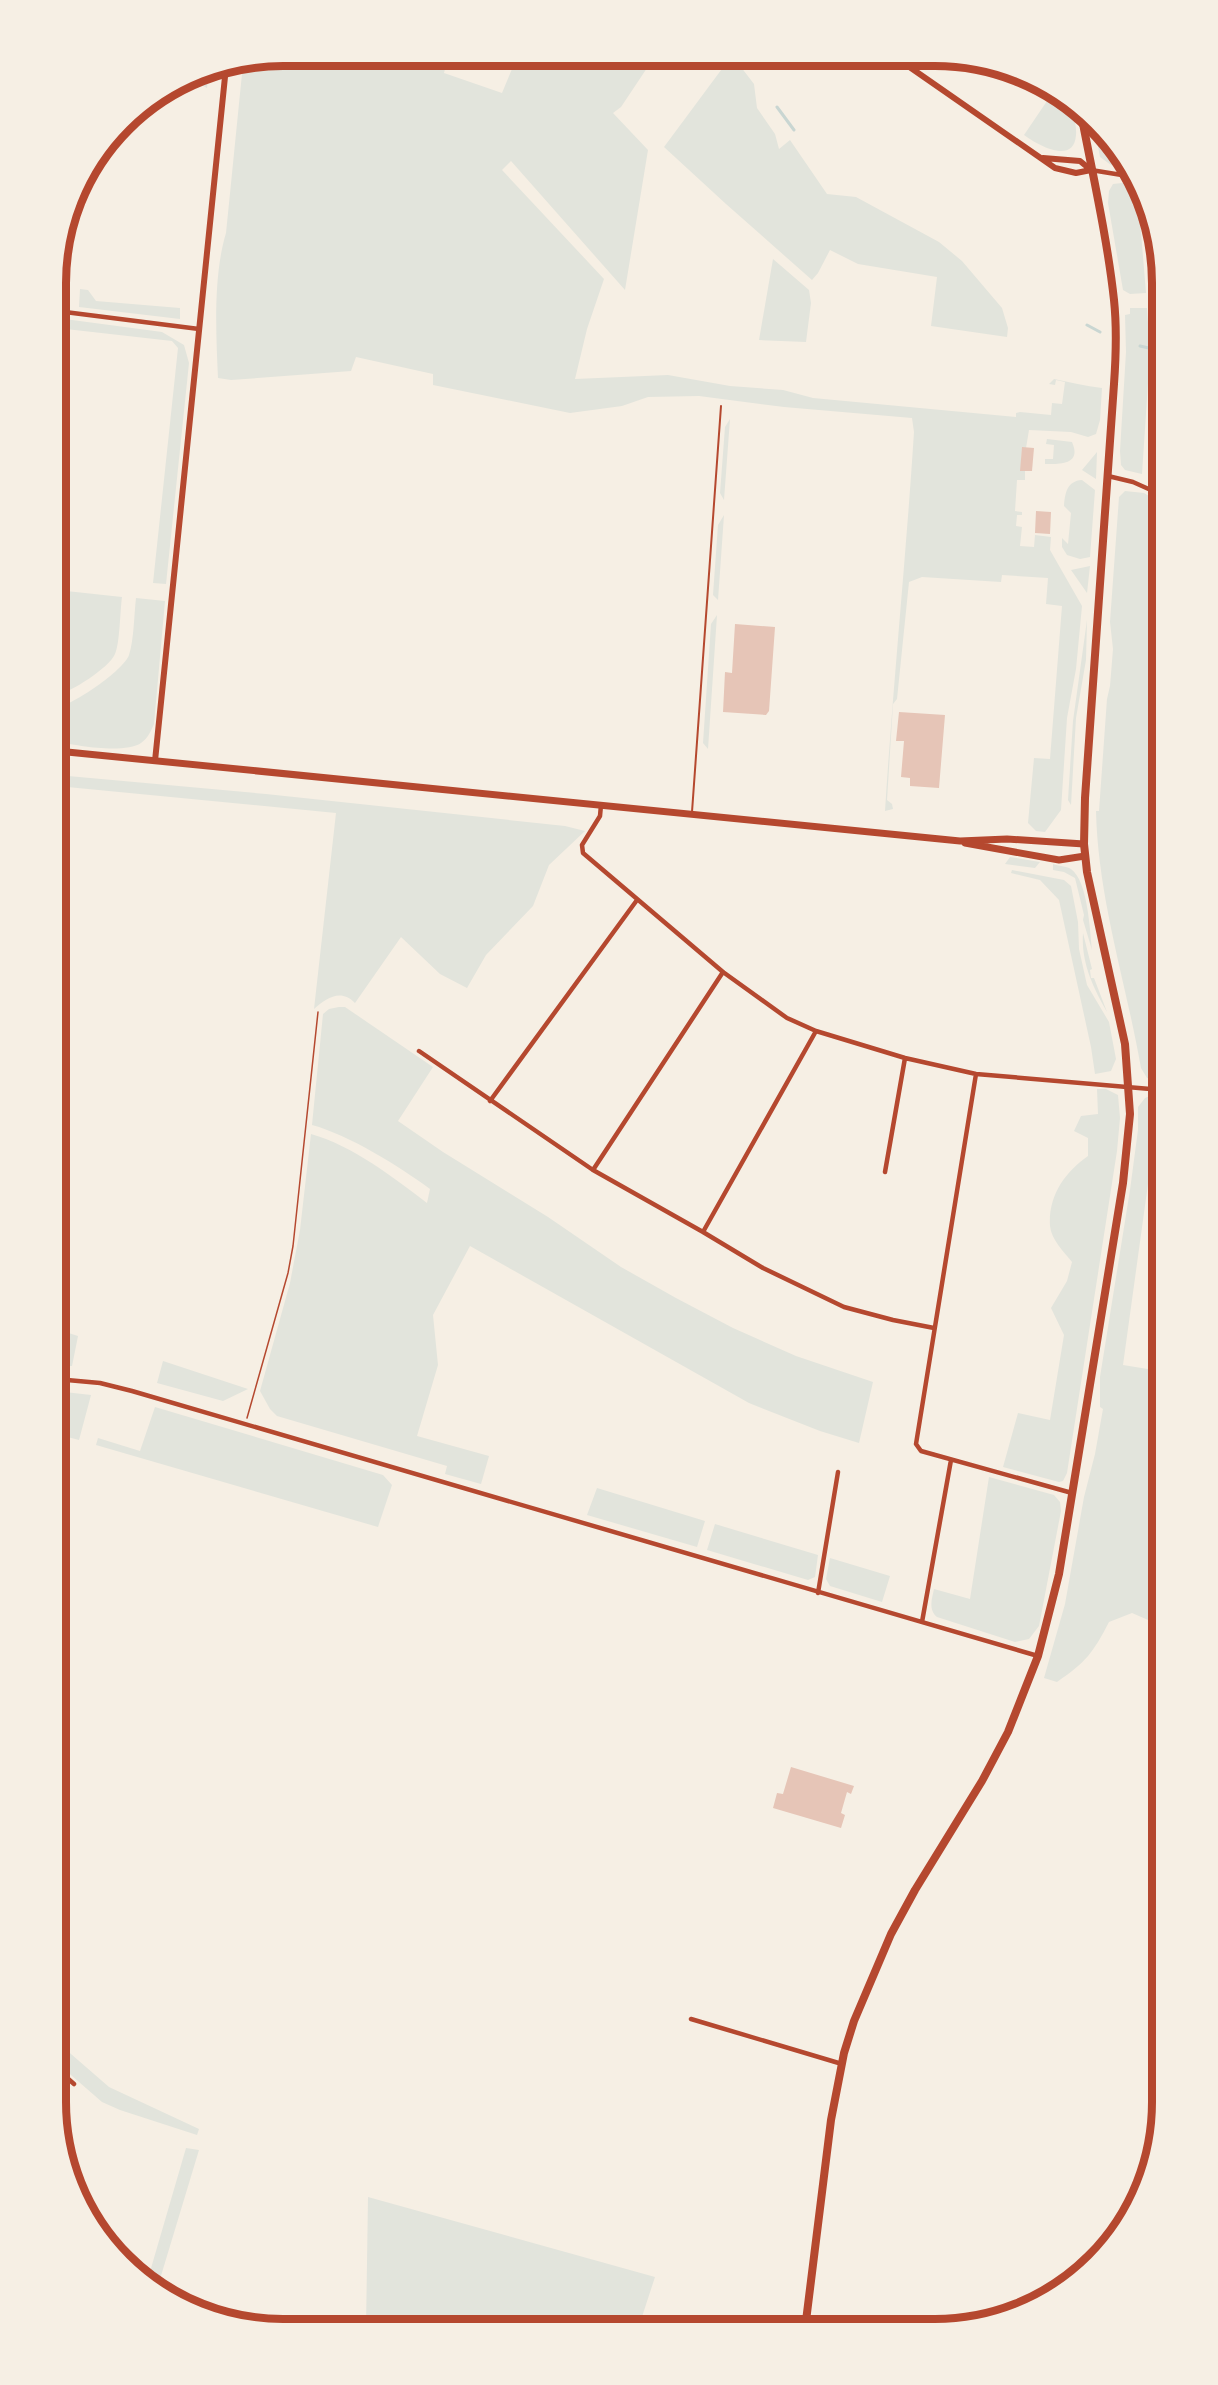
<svg xmlns="http://www.w3.org/2000/svg" width="1218" height="2385" font-family="Quicksand,sans-serif">
	<style>
		.green { fill: #e2e4dc }
		.lines { fill: none; stroke-linecap: round; stroke-linejoin: round }
		.stream { stroke: #c9d6d2; stroke-width: 3 }
		.building { fill: #e6c5b7 }
		.path { stroke: #b5482f; stroke-width: 1.5 }
		.service { stroke: #b5482f; stroke-width: 2 }
		.minor { stroke: #b5482f; stroke-width: 4.5 }
		.tertiary { stroke: #b5482f; stroke-width: 6 }
		.secondary { stroke: #b5482f; stroke-width: 7 }
		.primary { stroke: #b5482f; stroke-width: 8 }
		.rim { fill: none; stroke: #b5482f; stroke-width: 8 }
	</style>
	<rect width="100%" height="100%" fill="#f6efe4"/>
	<path class="green" d="M283,56L448,57L444,73L502,93L517,57L634,58L647,68L621,107L613,113L648,150L625,290L511,161L502,170L604,279L587,329L575,379L668,375L730,386L783,390L813,398L1016,417V413L1020,412L1051,415L1052,403L1062,404L1065,382L1056,380L1055,385L1049,384L1054,379C1070,382 1085,386 1102,388L1100,420L1096,434L1088,437L1071,432L1029,430L1026,448H1022L1021,470L1025,471V480H1017L1015,511L1022,512V515H1017L1016,526L1022,527L1020,546L1034,547L1035,535L1051,537L1050,550L1082,606L1076,669L1067,718L1061,810L1045,832L1036,831L1028,823L1034,758L1050,759L1062,606L1046,604L1048,578L1002,575L1001,582L922,577L909,582L897,699L893,704L887,800L892,804L893,809L885,811C893,684 906,558 914,432L912,418L784,407L699,396L648,397L622,406L570,413L433,385V374L356,357L351,371L231,380L218,378C216,333 213,276 226,233L243,64Z
		M730,58H734L754,84L757,108L775,134L779,149L790,140L827,194L856,197L939,242L962,261L1002,308L1008,328L1007,337L931,326L937,277L858,264L830,250L818,273L812,280L726,204L664,147Z
		M209,70L207,88L188,78L196,73Z
		M1044,85L1070,102C1072,112 1077,124 1076,135C1074,166 1036,144 1024,135L1047,101Z
		M1093,121L1124,156L1126,160L1122,168L1111,165L1100,157Z
		M1122,183L1137,184L1146,293L1130,294L1123,290L1108,203L1109,191L1113,184Z
		M773,259L809,290L811,303L806,342L759,340Z
		M80,289L88,290L96,301L180,308V319L79,307Z
		M1130,308H1147L1150,353L1142,474L1125,470L1121,465L1120,451L1126,352L1125,315L1130,314Z
		M57,318L162,332L184,345L189,363L166,584L153,583L178,348L172,341L57,328Z
		M730,419L724,500L720,493L725,427Z
		M1047,439L1072,442C1082,465 1060,464 1045,464V459H1053L1054,445L1046,444Z
		M1097,452L1096,479L1082,470Z
		M1082,480L1095,490L1090,557L1080,559L1067,555L1062,547V538L1068,544L1071,513L1064,506C1065,493 1067,481 1082,480Z
		M1125,491L1144,493L1162,504V740L1149,745L1155,859L1162,882V1081L1147,1078L1141,1068C1126,982 1098,899 1096,811H1099L1107,699L1110,686L1113,649L1110,622L1119,497Z
		M724,515L718,600L713,595L718,525Z
		M1090,566L1087,593L1071,570Z
		M57,590L122,597C120,611 120,643 115,654C109,668 71,692 57,695Z
		M136,598L165,601L154,724C151,731 148,738 141,743C125,754 75,746 57,741V707C72,706 124,670 129,655C134,640 134,615 136,598Z
		M717,615L708,749L703,743L711,624Z
		M1087,620L1086,660L1076,718L1071,805L1068,800L1073,721Z
		M57,775L266,794L565,826L585,831L549,865L533,906L486,955L467,988L440,974L401,937L355,1003C341,988 326,998 314,1009L336,813L57,786Z
		M1010,857L1040,862L1035,868L1005,864Z
		M1053,864C1059,866 1066,866 1071,869C1088,881 1090,931 1092,950L1083,920L1084,915L1075,878L1064,872L1053,870Z
		M1012,870L1064,880L1071,886L1078,922L1079,949L1087,985L1109,1022L1116,1059L1111,1071L1095,1074L1091,1047L1059,900L1040,880L1011,873Z
		M1083,933L1092,969L1090,970L1091,978H1094L1107,1012C1093,987 1081,963 1083,933Z
		M339,1007H345L433,1067L398,1121L443,1152L548,1217L621,1267L676,1298L733,1328L796,1356L873,1382L859,1443L820,1431L749,1403L470,1246L433,1315L438,1365L417,1436L489,1456L481,1484L445,1474L447,1466L277,1416L270,1409L260,1391L290,1283L300,1230L311,1134C353,1146 393,1177 427,1203L430,1189C399,1166 349,1135 312,1125L323,1014L329,1009Z
		M1097,1089H1106L1118,1095L1120,1118L1117,1151L1067,1473L1063,1481L1059,1482L1003,1467L1018,1413L1050,1420L1064,1335L1051,1308L1067,1281L1072,1262C1064,1252 1051,1239 1050,1226C1048,1196 1065,1172 1088,1156V1138L1074,1131L1081,1116L1098,1114Z
		M1152,1095L1162,1096V1100L1155,1107L1149,1155H1152L1123,1365L1160,1371L1162,1361V1626L1132,1613L1109,1622C1093,1653 1086,1662 1057,1682L1044,1678L1065,1604L1084,1497L1095,1454L1103,1409L1100,1407V1377L1130,1190L1138,1130V1107L1145,1098Z
		M56,1329L78,1336L72,1366H56Z
		M163,1361L248,1389L223,1401L157,1383Z
		M56,1391L91,1395L79,1440L56,1434Z
		M155,1407L383,1475L392,1485L378,1527L96,1445L98,1438L140,1451Z
		M989,1477L1054,1495L1060,1502L1061,1511L1039,1626L1029,1639L1015,1642L937,1617C928,1609 932,1599 934,1589L970,1599Z
		M597,1488L705,1521L697,1547L587,1515Z
		M715,1524L818,1555L815,1577L808,1580L707,1550Z
		M830,1558L890,1576L882,1602L830,1586L826,1579Z
		M56,2041L109,2087L199,2129L197,2135L120,2110L102,2102L56,2062Z
		M186,2148L199,2150L157,2289L147,2282Z
		M368,2197L655,2277L638,2329L366,2328Z"/>
	<g class="lines">
		<path class="stream" d="M777,107L794,130
			M1087,325L1100,332
			M1140,346L1162,351"/>
	</g>
	<path class="building" d="M1022,447L1034,448L1032,471H1020Z
		M1036,511L1051,512L1050,534L1035,533Z
		M735,624L775,627L769,711L766,715L723,712L725,672L732,673Z
		M899,712L945,715L939,788L910,786V778L901,777L904,741H896Z
		M791,1767L854,1786L851,1794L847,1792L841,1813L845,1815L841,1828L773,1808L777,1793L783,1794Z"/>
	<g class="lines">
		<path class="path" d="M247,1418L288,1273L293,1246L318,1012"/>
		<path class="service" d="M692,812L721,406"/>
		<path class="minor" d="M1091,170L1134,177
			M57,311L199,329
			M1108,476L1133,482L1162,495
			M601,805L600,816L582,845L583,853L723,972L787,1018L816,1031L905,1058L976,1074L1162,1090
			M419,1051L593,1170L703,1232L763,1268L844,1307L893,1320L934,1328
			M976,1074L916,1444L921,1451L1072,1493
			M490,1101L637,900
			M593,1170L723,972
			M885,1172L905,1058
			M703,1232L816,1031
			M56,1379L100,1383L132,1391L1038,1656
			M818,1593L838,1472
			M922,1622L951,1460
			M691,2019L842,2064
			M56,2068L74,2084"/>
		<path class="tertiary" d="M898,59L1055,168L1076,173L1091,170
			M1043,158L1080,161L1091,170
			M155,761L226,67"/>
		<path class="secondary" d="M57,751L960,841L1007,839L1084,844
			M965,843L1059,860L1085,856"/>
		<path class="primary" d="M805,2329L831,2120L844,2053L854,2021L891,1934L915,1890L982,1781L1008,1732L1038,1656L1059,1574L1123,1183L1130,1114L1125,1044L1087,872L1084,844L1085,798L1114,384C1116,356 1117,328 1114,300C1107,236 1092,172 1080,108"/>
	</g>
	<path d="M0 0H1218V2385H0ZM283 66H935A217 217 0 0 1 1152 283V2102A217 217 0 0 1 935 2319H283A217 217 0 0 1 66 2102V283A217 217 0 0 1 283 66Z" fill="#f6efe4" fill-rule="evenodd"/>
	<path class="rim" d="M283 66H935A217 217 0 0 1 1152 283V2102A217 217 0 0 1 935 2319H283A217 217 0 0 1 66 2102V283A217 217 0 0 1 283 66Z"/>
</svg>
